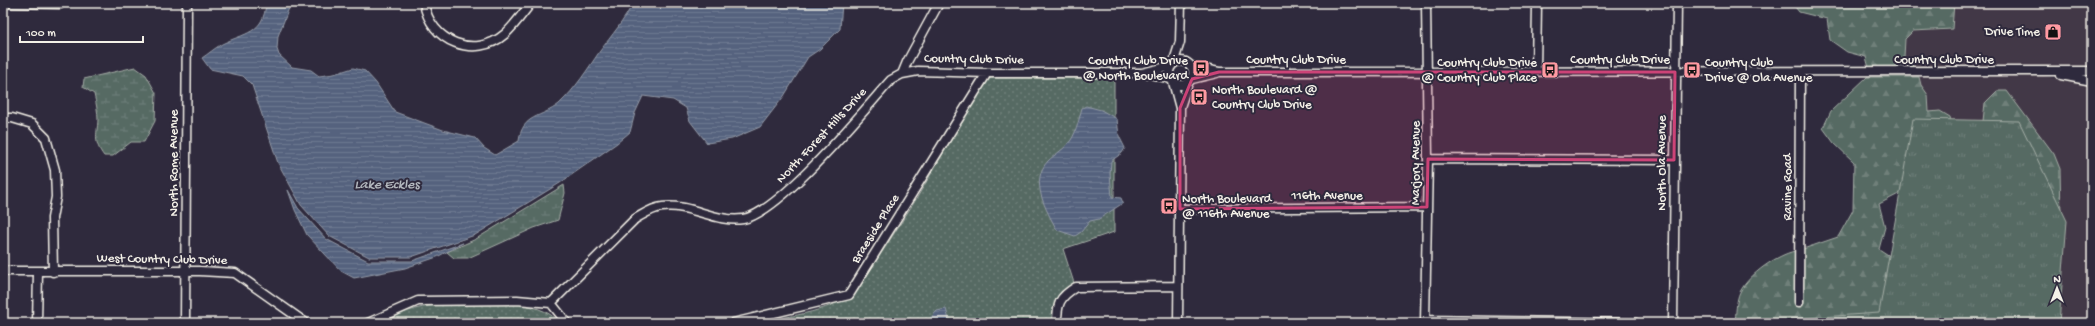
<svg xmlns="http://www.w3.org/2000/svg" width="2095" height="326" font-family="'Gochi Hand',sans-serif">
	<style>
		.built { fill: #423946 }
		.grass { fill: url(#grass-dots); stroke: #a5aea6 }
		.forest { fill: url(#forest-firs); stroke: #a5aea6 }
		.wetland { fill: url(#wetland-marsh); stroke: #a5aea6 }
		.park { fill: url(#park-tufts); stroke: #a5aea6 }
		.water { fill: url(#water-rules); stroke: #949ba8 }
		.lines { fill: none; stroke-linecap: round; stroke-linejoin: round }
		.minor-casing { stroke: #f4f1e8; stroke-width: 11 }
		.minor { stroke: #2f2a3d; stroke-width: 8 }
		.marked { fill: #cc4377; fill-opacity: 0.2; stroke: #cc4377; stroke-width: 3; stroke-linejoin: round }
		.labels { text-anchor: middle; dominant-baseline: central; stroke-width: 4; stroke-linejoin: round; paint-order: stroke }
		.poi-label { font-size: 13px; fill: #f4f1e8; stroke: #2f2a3d; text-anchor: end }
		.street-label { font-size: 13px; fill: #f4f1e8; stroke: #2f2a3d }
		.water-label { font-size: 14px; font-style: italic; fill: #b4b8be; stroke: #2f2a3d }
	</style>
	<defs>
		<pattern id="grass-dots" width="8" height="8" patternUnits="userSpaceOnUse"><rect width="8" height="8" fill="#566a64"/><path d="M2 2h.1M6 6h.1" fill="none" stroke="#6f807a" stroke-width="1.8" stroke-linecap="round"/></pattern>
		<pattern id="forest-firs" width="22" height="20" patternUnits="userSpaceOnUse"><rect width="22" height="20" fill="#566a64"/><path d="M5 1l3.5 6h-7zM16 11l3.5 6h-7z" fill="#6f807a"/></pattern>
		<pattern id="wetland-marsh" width="20" height="14" patternUnits="userSpaceOnUse"><rect width="20" height="14" fill="#566a64"/><path d="M1 5h8M5 5V1M11 12h8M15 12V8" fill="none" stroke="#6f807a"/></pattern>
		<pattern id="park-tufts" width="24" height="20" patternUnits="userSpaceOnUse"><rect width="24" height="20" fill="#566a64"/><path d="M3 7l-1-3M5 7V3M7 7l1-3M15 17l-1-3M17 17v-4M19 17l1-3" fill="none" stroke="#6f807a"/></pattern>
		<pattern id="water-rules" width="6" height="5" patternUnits="userSpaceOnUse"><rect width="6" height="5" fill="#54627e"/><path d="M0 2.5h6" fill="none" stroke="#6d7990"/></pattern>
	</defs>
	<rect width="100%" height="100%" fill="#2f2a3d"/>
	<filter id="ink" filterUnits="userSpaceOnUse"><feTurbulence type="fractalNoise" baseFrequency=".025" numOctaves="2"/><feDisplacementMap in="SourceGraphic" scale="8" xChannelSelector="R" yChannelSelector="G"/><feConvolveMatrix kernelMatrix="1 2 1 2 8 2 1 2 1" color-interpolation-filters="sRGB"/></filter>
	<g filter="url(#ink)">
		<path class="built" d="M1954,3H2092V66L1915,68L1904,57L1905,39L1913,31L1952,29Z
			M2044,76L2092,86V323H1966L2061,216V195L1983,121L1975,138L1929,113L1928,95L1921,85L1919,77Z"/>
		<path class="grass" d="M992,78H1114V232L1063,249L1074,283C1056,296 1056,302 1053,323H756C791,315 835,313 860,286L915,201L984,84L987,79Z
			M451,304C485,304 537,296 560,323H381C409,309 420,306 451,304Z"/>
		<path class="forest" d="M1792,3H1954L1952,29L1913,31L1905,39L1904,57L1915,68H1869L1866,57L1847,52L1830,40L1827,19L1799,12Z
			M1867,77H1919L1921,85L1928,95L1929,112L1940,111L1950,117L1953,130L1983,121L1985,103L1997,91H2007L2054,154L2060,169L2061,216L1934,176L1879,204L1885,227L1879,249L1899,262L1906,323H1735C1736,314 1736,300 1740,292C1749,274 1777,255 1795,251V306H1803V249L1838,237L1853,210L1854,162L1834,143L1823,128L1831,111Z"/>
		<path class="wetland" d="M135,67L146,75L156,93L155,121L144,142H131L113,156H104C93,141 97,136 98,120C98,111 96,103 94,94L83,87L84,79Z
			M564,185L565,193L558,220L534,228L468,258H454L447,252L476,239Z"/>
		<path class="park" d="M1913,119L2019,121L2067,221L2059,323H1777V320L1879,313Z"/>
		<path class="water" d="M266,3H294L289,8L278,36L277,49L279,55L292,67L311,70L319,76L334,74L353,68L365,71L376,83L395,112L443,130L475,138L484,148L495,155L519,141C522,114 542,118 559,104C576,88 587,70 600,51C612,35 624,21 633,3H842L840,29L820,49L808,57L784,96L760,127L732,139L707,143L690,121L686,108L673,100L643,96L635,113L630,132L617,143L560,183L475,235L411,257H369L329,236L301,205L278,163L252,85L243,76L210,69L202,58C208,54 215,48 222,44C244,33 264,34 266,3Z
			M1086,106L1101,110L1117,119L1119,136L1125,148L1122,153L1111,161L1110,174L1112,197L1121,198L1123,203L1099,219L1090,221L1081,232L1075,236L1057,230C1046,210 1029,181 1048,161C1055,154 1065,149 1071,140C1077,131 1079,118 1082,108Z
			M288,190L298,208L326,239L368,261H412L463,243L437,257L405,268L354,278L341,271L307,235L295,210Z
			M946,309L950,323H926L937,311Z"/>
		<g class="lines">
			<g class="minor-casing">
				<path id="minor" d="M3,3L60,4
					M424,3C430,42 475,60 505,34C515,25 523,13 531,3
					M1169 73a12 12 0 1 1 24 0a12 12 0 1 1-24 0Z
					M1173,64L1180,42L1181,3
					M1193,67L1219,72L2092,71
					M1536,72L1537,3
					M1145,73L1171,79
					M902,74L907,62L939,3
					M2061,75L2092,81
					M1192,79L1217,73
					M1173,82L1180,108L1178,323
					M1180,107L1188,83
					M3,118H12L32,124L46,138L55,170L56,197L52,218L53,272
					M1428,159L1674,160
					M1180,209L1427,207
					M3,271H200L235,273L306,323
					M1799,302L1800,72
					M551,303L635,219C644,214 652,208 662,207C690,203 715,223 743,219C780,213 863,111 891,80L902,74L918,71L987,73H1142L1171,66
					M551,303L567,323
					M1425,320L1636,323
					M37,323L38,272
					M185,323L187,3
					M368,323L418,301L517,300L551,303
					M733,323L849,295L987,73
					M1057,323C1057,304 1059,297 1076,287L1178,286
					M1425,323L1428,159L1426,3
					M1673,323L1677,3"/>
			</g>
			<use href="#minor" class="minor"/>
		</g>
	</g>
	<path class="marked" d="M1219,72H1675L1674,160L1428,159L1427,207L1180,209V108L1192,79Z"/>
	<defs>
		<g id="shop-square" transform="scale(0.9)"><rect x="-9" y="-9" width="18" height="18" rx="4" fill="#ff9aa2" stroke="#2f2a3d"/><path d="M-5-2.5h2.3a2.7 3.5 0 0 1 5.4 0H5L5.5 6h-11ZM-1.5-2.5h3a1.5 2.3 0 0 0-3 0Z" fill="#111"/></g>
		<g id="bus-square" transform="scale(0.9)"><rect x="-9" y="-9" width="18" height="18" rx="4" fill="#ff9aa2" stroke="#2f2a3d"/><path d="M-5-6H5V4H4V6H2V4H-2V6H-4V4H-5ZM-3.5-4V0h7V-4ZM-3.5 1.2v1.5H-2V1.2ZM2 1.2v1.5H3.5V1.2Z" fill="#111"/></g>
	</defs>
	<g fill-rule="evenodd">
		<use href="#shop-square" x="2053" y="32"/>
		<use href="#bus-square" x="1201" y="68"/>
		<use href="#bus-square" x="1550" y="70"/>
		<use href="#bus-square" x="1692" y="70"/>
		<use href="#bus-square" x="1199" y="97"/>
		<use href="#bus-square" x="1169" y="206"/>
	</g>
	<g class="labels">
		<g class="poi-label">
			<text x="2040" y="32">Drive Time</text>
			<text x="1188" y="61">Country Club Drive<tspan x="1188" dy="15">@ North Boulevard</tspan></text>
			<text x="1537" y="63">Country Club Drive<tspan x="1537" dy="15">@ Country Club Place</tspan></text>
			<text x="1705" y="63" text-anchor="start">Country Club<tspan x="1705" dy="15">Drive @ Ola Avenue</tspan></text>
			<text x="1212" y="90" text-anchor="start">North Boulevard @<tspan x="1212" dy="15">Country Club Drive</tspan></text>
			<text x="1182" y="199" text-anchor="start">North Boulevard<tspan x="1182" dy="15">@ 116th Avenue</tspan></text>
		</g>
		<g class="street-label">
			<text transform="translate(974 60) rotate(1)">Country Club Drive</text>
			<text x="1296" y="60">Country Club Drive</text>
			<text x="1620" y="60">Country Club Drive</text>
			<text x="1944" y="60">Country Club Drive</text>
			<text transform="translate(822 136) rotate(-47)">North Forest Hills Drive</text>
			<text transform="translate(174 163) rotate(-90)">North Rome Avenue</text>
			<text transform="translate(1416 163) rotate(-90)">Marjory Avenue</text>
			<text transform="translate(1662 163) rotate(-90)">North Ola Avenue</text>
			<text transform="translate(1788 187) rotate(-90)">Ravine Road</text>
			<text x="1327" y="196">116th Avenue</text>
			<text transform="translate(876 229) rotate(-58)">Braeside Place</text>
			<text transform="translate(162 260) rotate(1)">West Country Club Drive</text>
		</g>
		<g class="water-label">
			<text x="387" y="185">Lake Eckles</text>
		</g>
	</g>
	<rect width="2095" height="326" fill="none" stroke="#2f2a3d" stroke-width="16"/>
	<rect x="8" y="8" width="2079" height="310" fill="none" stroke="#f4f1e8" stroke-width="1.5" filter="url(#ink)"/>
	<g transform="translate(2057 288)" stroke="#2f2a3d" stroke-width="3" paint-order="stroke">
	<path d="M0-3L7 15L0 10L-7 15Z" fill="#f4f1e8"/>
	<text y="-6" font-size="11" font-weight="bold" text-anchor="middle" fill="#f4f1e8">N</text>
	</g>
	<path d="M20 36v6h123v-6" fill="none" stroke="#f4f1e8" stroke-width="2"/>
	<text x="26" y="36" font-size="12" fill="#f4f1e8" stroke="#2f2a3d" stroke-width="3" paint-order="stroke">100 m</text>
</svg>
